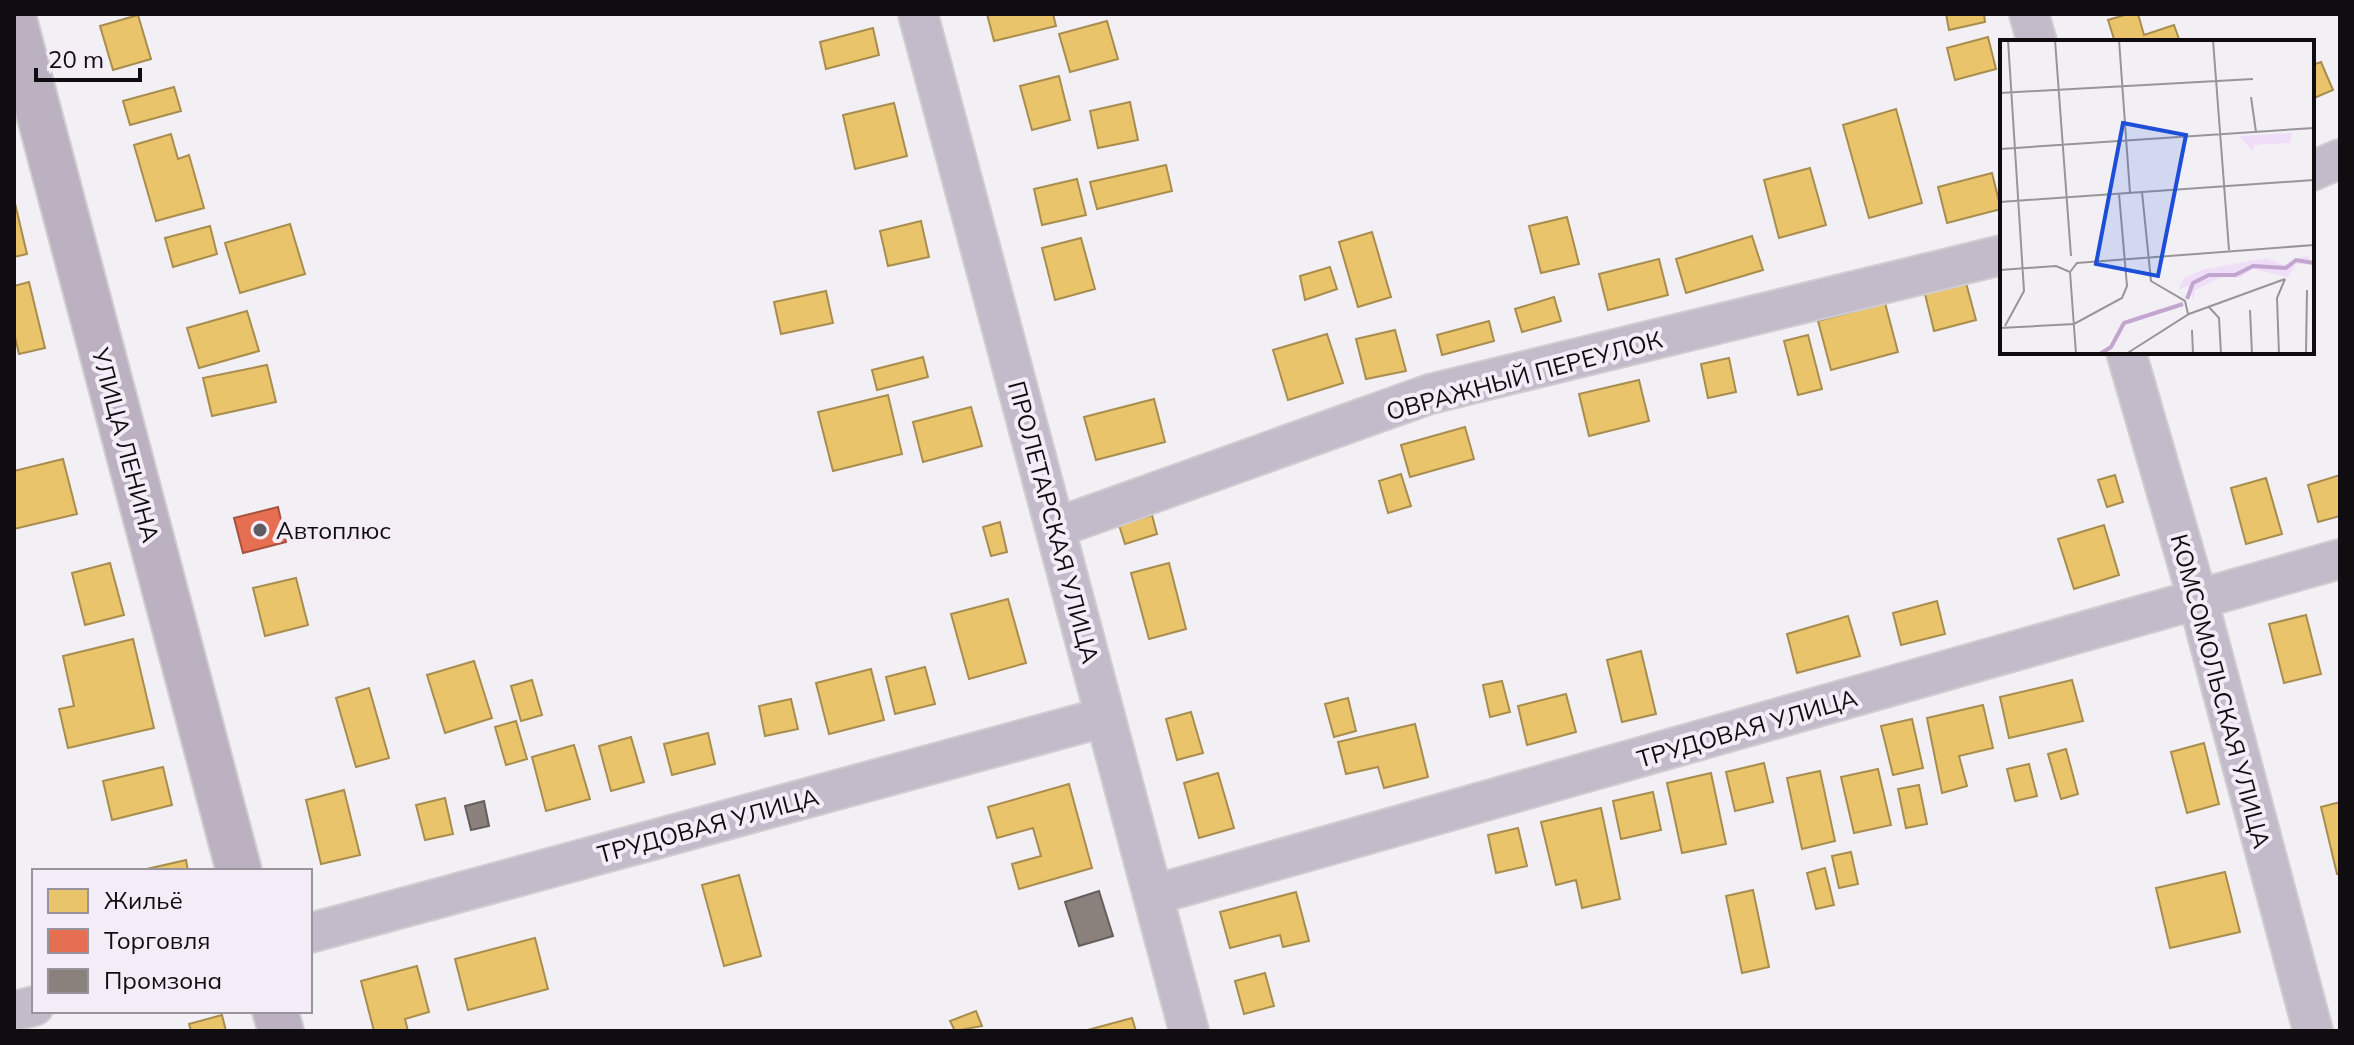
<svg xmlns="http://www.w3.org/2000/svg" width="2354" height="1045" font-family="Mulish,sans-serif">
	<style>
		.homes { fill: #e9c46a; stroke: #a88d4f; stroke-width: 2 }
		.shops { fill: #e76f51; stroke: #a6523e; stroke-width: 2 }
		.industry { fill: #8a817c; stroke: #655e5c; stroke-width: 2 }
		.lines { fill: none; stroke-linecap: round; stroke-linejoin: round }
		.street-casing { stroke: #cfcdd0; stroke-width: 42 }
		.secondary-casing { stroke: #cfcdd0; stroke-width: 48 }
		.street { stroke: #c4bbca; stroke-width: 38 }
		.secondary { stroke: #bcb1c1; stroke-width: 44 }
		.poi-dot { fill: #5f5c61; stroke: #f4edf8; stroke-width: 3 }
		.labels { text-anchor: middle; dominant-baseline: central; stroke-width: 8; stroke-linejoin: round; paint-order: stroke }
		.street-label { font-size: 24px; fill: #100d11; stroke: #f4edf8 }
		.poi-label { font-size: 24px; fill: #100d11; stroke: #f4edf8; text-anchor: start }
		.inset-river { fill: none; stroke: #c2a6d0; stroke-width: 4 }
		.inset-road { fill: none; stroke: #98959a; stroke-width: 2 }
		.view { fill: #1d4ed8; fill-opacity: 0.15; stroke: #1d4ed8; stroke-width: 4 }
		.inset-edge { fill: none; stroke: #100d11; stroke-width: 4 }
	</style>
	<rect width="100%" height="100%" fill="#f3f0f5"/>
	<path class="homes" d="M987,14H1053L1056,26L994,41Z
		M1946,14H1984L1985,22L1949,30Z
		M2128,14H2138L2144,35L2174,25L2180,42H2115L2108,20Z
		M138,15L151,59L113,70L100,26Z
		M1107,21L1118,59L1070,72L1059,34Z
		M873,28L879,55L826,69L820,42Z
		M1988,37L1996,69L1955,80L1947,48Z
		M2321,62L2333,90L2312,99V65Z
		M1059,76L1070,120L1032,130L1020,86Z
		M174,87L181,111L130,125L123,101Z
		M1130,102L1138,140L1098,148L1090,111Z
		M894,103L907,156L855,169L843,115Z
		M1896,109L1922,203L1869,218L1843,125Z
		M171,134L178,159L189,155L204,208L156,221L134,145Z
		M1166,165L1172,191L1097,209L1090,182Z
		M1810,168L1826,225L1779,238L1764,180Z
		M1992,173L2001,209L1947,223L1938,187Z
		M1077,179L1086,215L1042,225L1034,189Z
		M14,199L27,254L14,257Z
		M1567,217L1579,264L1541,273L1529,226Z
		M921,221L929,257L888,266L880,231Z
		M290,224L305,274L240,293L225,243Z
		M210,226L217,254L173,267L165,238Z
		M1372,232L1391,297L1358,307L1339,242Z
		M1752,236L1763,270L1686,293L1676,259Z
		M1081,238L1095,289L1055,300L1042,248Z
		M1659,259L1668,295L1608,310L1599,274Z
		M1330,267L1337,289L1305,300L1300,276Z
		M1965,279L1976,320L1934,331L1924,290Z
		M29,282L45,348L19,354L14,333V286Z
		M826,291L833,323L781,334L774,302Z
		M1554,297L1561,321L1522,332L1515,309Z
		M1885,303L1898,352L1831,370L1818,321Z
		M247,311L259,351L199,368L187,328Z
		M1489,321L1494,341L1442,355L1437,335Z
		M1395,330L1406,371L1366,379L1356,339Z
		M1327,334L1343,383L1288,400L1273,350Z
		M1808,335L1822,389L1798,395L1784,341Z
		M923,357L928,377L877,390L872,370Z
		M1729,358L1736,392L1708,398L1701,364Z
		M267,365L276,402L212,416L203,378Z
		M1639,380L1649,421L1589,436L1579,394Z
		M888,395L902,454L833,471L818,412Z
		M1154,399L1165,442L1096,460L1084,417Z
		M971,407L982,446L923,462L913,422Z
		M1465,427L1474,459L1410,477L1401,445Z
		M63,459L77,514L14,529V471Z
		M1401,474L1411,506L1388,513L1379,481Z
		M2115,475L2123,502L2107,507L2098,480Z
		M2340,475V516L2318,522L2308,485Z
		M2266,478L2282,534L2246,544L2231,488Z
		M1152,515L1157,534L1125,544L1119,525Z
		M1000,522L1007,552L991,556L983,527Z
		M2104,525L2119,575L2074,589L2058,539Z
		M110,563L124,615L85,625L72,573Z
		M1169,563L1186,629L1149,639L1131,573Z
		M296,578L308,625L265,636L253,588Z
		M1008,599L1026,663L969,679L951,614Z
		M1937,601L1945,634L1901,645L1893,613Z
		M2306,615L2321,674L2284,683L2269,624Z
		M1848,616L1860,656L1797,673L1787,634Z
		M133,639L154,728L68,748L59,709L74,706L63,656Z
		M1641,651L1656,714L1622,722L1607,660Z
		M474,661L492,718L445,733L427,675Z
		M925,667L935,704L895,714L886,677Z
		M871,669L884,720L829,734L816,683Z
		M532,680L542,715L521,721L511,686Z
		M2072,680L2083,721L2009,738L2000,697Z
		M1502,681L1510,712L1490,717L1483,685Z
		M369,688L389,758L356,767L336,698Z
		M1566,694L1576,732L1527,745L1518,706Z
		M1348,698L1356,731L1334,737L1325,704Z
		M791,699L798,729L765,736L759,706Z
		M1983,705L1993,748L1959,756L1967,786L1942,793L1927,718Z
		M1191,712L1203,753L1177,760L1166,719Z
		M1912,719L1923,768L1893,775L1881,726Z
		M516,721L527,759L506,765L495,727Z
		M1415,724L1428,777L1384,788L1378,767L1346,774L1338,742Z
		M708,733L715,764L672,775L664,744Z
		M631,737L644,782L611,791L599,746Z
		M2204,743L2219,804L2187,813L2171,752Z
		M574,745L590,799L546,811L532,757Z
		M2066,749L2078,794L2061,799L2048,754Z
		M1764,763L1773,802L1735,811L1726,772Z
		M2029,764L2037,796L2015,801L2007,769Z
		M163,767L172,805L112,820L103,781Z
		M1878,769L1891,825L1854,833L1841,777Z
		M1820,771L1835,841L1802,849L1787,778Z
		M1218,773L1234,828L1199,838L1184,783Z
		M1711,773L1726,844L1682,853L1667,783Z
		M1069,784L1092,868L1019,889L1012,864L1041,856L1033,828L997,838L988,807Z
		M1919,785L1927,824L1906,828L1898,789Z
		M344,790L360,855L321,864L306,800Z
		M1653,792L1661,830L1621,839L1613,801Z
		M445,798L453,834L425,840L416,805Z
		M2340,802V873L2337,874L2321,807Z
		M1601,808L1620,899L1582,908L1576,880L1556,885L1541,822Z
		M1518,828L1527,866L1496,873L1488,835Z
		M1851,852L1858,884L1839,888L1832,856Z
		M186,860L188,871H138Z
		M1825,868L1834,905L1816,909L1807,873Z
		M2225,872L2240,932L2170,948L2156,888Z
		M739,875L761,956L724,966L702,885Z
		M1753,890L1769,967L1742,973L1726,896Z
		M1296,892L1309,941L1283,947L1280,935L1230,948L1220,912Z
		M535,938L548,989L468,1010L455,959Z
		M417,966L429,1012L405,1019L408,1031H374L361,981Z
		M1265,973L1274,1006L1244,1014L1235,981Z
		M976,1011L982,1026L955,1031L950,1021Z
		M222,1015L226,1031H191L189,1024Z
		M1132,1018L1136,1031H1084Z"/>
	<path class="shops" d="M278,507L286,542L243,553L234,518Z"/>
	<path class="industry" d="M484,801L489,826L471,830L465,806Z
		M1099,891L1113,936L1079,946L1065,902Z"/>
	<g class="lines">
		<g class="street-casing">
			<path id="street" d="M918,14L1189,1031
				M2029,14L2037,42
				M2312,171L2340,159
				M2126,352L2198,600L2313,1031
				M1055,528L1430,394L2002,255
				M1153,895L2340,559
				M310,933L1105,717
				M14,1011L34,1006"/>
		</g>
		<g class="secondary-casing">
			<path id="secondary" d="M14,19L239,871
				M275,1011L281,1031"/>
		</g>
		<use href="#street" class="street"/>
		<use href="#secondary" class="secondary"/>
	</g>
	<circle class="poi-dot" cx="260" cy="530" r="8"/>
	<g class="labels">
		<g class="street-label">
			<text transform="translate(1524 375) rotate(-15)">ОВРАЖНЫЙ ПЕРЕУЛОК</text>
			<text transform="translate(126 445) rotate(75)">УЛИЦА ЛЕНИНА</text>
			<text transform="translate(1054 522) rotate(75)">ПРОЛЕТАРСКАЯ УЛИЦА</text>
			<text transform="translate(2221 691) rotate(75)">КОМСОМОЛЬСКАЯ УЛИЦА</text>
			<text transform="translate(1747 728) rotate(-16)">ТРУДОВАЯ УЛИЦА</text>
			<text transform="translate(708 825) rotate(-15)">ТРУДОВАЯ УЛИЦА</text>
		</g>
		<g class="poi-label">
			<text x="276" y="530">Автоплюс</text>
		</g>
	</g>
	<g transform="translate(2000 40)">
		<rect width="314" height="314" fill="#f3f0f5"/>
		<path d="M292,93L290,103L253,105V112L239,96Z" fill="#f0def9"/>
		<path d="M307,215L314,225L296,224L288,237L253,229L239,238L223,236L195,250L193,261L188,246L178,250L184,238L205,229L267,218L283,225Z" fill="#f0def9"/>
		<path class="inset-river" d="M187,259L193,243L209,235H235L253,226L286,228L296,220L314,223M100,314L111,307L124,283L183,264"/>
		<path class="inset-road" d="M55,0L71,216M119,0L130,153M213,0L229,210M0,53L253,39M251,57L256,92M0,109L314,88M142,152L151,241L185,261L188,274M0,162L314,140M0,230L56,226L70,232M70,232L77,223L314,205M70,232L76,314M208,266L219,278L221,314M250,270L252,314M5,286L24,251L8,0M0,288L74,284L122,258L127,246L119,154M192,290L193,314M126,314L189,274L285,239M279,314L277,258L285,239M306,314L307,250"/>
		<path class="view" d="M123,83L186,95L158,236L96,224Z"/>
		<rect width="314" height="314" class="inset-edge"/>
	</g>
	<rect width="2354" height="1045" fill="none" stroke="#100d11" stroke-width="32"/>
	<rect x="32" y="869" width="280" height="144" fill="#f4edf8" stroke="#99939c" stroke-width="2"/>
	<rect x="48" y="889" width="40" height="24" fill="#e9c46a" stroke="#99939c" stroke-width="2"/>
	<text x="104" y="909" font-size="24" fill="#100d11">Жильё</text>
	<rect x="48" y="929" width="40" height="24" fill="#e76f51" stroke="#99939c" stroke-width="2"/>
	<text x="104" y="949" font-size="24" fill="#100d11">Торговля</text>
	<rect x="48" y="969" width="40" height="24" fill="#8a817c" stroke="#99939c" stroke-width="2"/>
	<text x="104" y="989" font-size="24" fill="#100d11">Промзона</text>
	<path d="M36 68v12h104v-12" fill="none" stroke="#100d11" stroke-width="4"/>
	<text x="48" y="68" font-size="24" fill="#100d11" stroke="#f4edf8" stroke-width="6" paint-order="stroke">20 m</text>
</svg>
